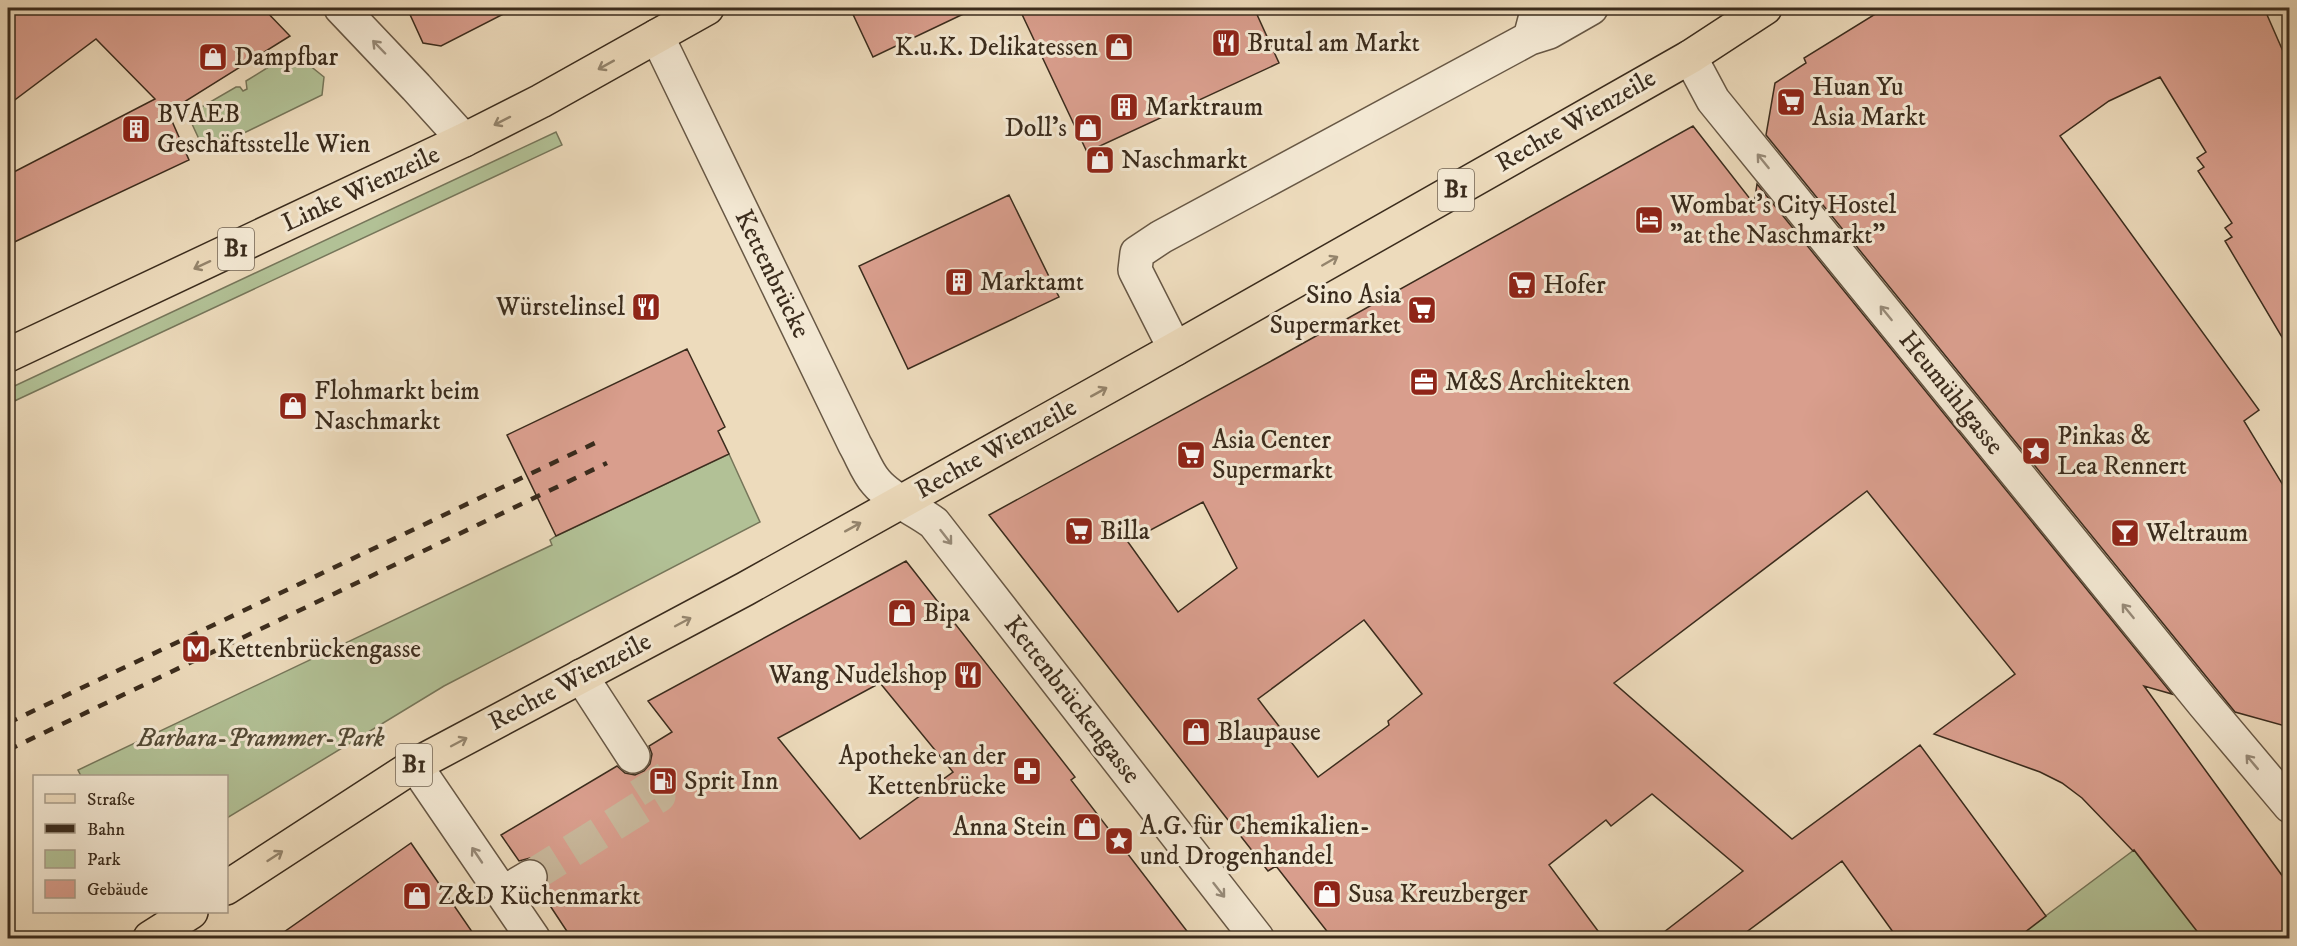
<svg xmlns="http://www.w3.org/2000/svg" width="2297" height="946" font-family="'IM FELL DW Pica',serif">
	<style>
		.green { fill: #b2c196; stroke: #76765a; stroke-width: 1.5 }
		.building { fill: #d99e8d; stroke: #3b2c1d; stroke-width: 1.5; fill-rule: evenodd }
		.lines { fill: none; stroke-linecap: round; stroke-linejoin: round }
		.minor-tunnel { stroke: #c9b89c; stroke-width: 33; stroke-dasharray: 33 16; stroke-linecap: butt }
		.minor-casing { stroke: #685845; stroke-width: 36 }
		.major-casing { stroke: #3b2c1d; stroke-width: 36 }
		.minor { stroke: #f3e8d3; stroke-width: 33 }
		.major { stroke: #eddbbc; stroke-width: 33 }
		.rail { stroke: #3b2c1d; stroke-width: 4.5; stroke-dasharray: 10 10; stroke-linecap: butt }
		.oneway { stroke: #978a78 }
		.oneway2 { stroke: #94846c }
		.labels { text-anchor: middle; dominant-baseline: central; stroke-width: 6; stroke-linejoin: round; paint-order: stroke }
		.shield { fill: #f3e8d3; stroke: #726454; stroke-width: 1.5 }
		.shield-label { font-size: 24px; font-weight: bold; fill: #3b2c1d }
		.poi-label { font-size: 26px; fill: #3b2c1d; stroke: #f3e8d3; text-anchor: start }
		.street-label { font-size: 26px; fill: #3b2c1d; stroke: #f3e8d3 }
		.park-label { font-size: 26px; font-style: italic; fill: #534a35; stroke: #f3e8d3 }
	</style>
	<rect width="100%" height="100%" fill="#eddbbc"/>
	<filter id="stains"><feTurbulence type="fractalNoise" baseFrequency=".00333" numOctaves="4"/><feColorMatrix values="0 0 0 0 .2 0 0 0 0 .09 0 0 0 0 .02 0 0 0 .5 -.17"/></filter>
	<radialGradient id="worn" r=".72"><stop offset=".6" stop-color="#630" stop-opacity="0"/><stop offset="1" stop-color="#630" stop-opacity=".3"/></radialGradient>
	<path class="green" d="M294,57L304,61L324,77L322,95L205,152L192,124L198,109L236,87H240L243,91L247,89L246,81L283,58Z
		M556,132L562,145L8,404V389Z
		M729,454L760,522L444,686L227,818L226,776H81L78,770L552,545L550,540L556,536Z
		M2134,850L2203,938H2016Z"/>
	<path class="building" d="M8,8H263L290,36L168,112L189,160L8,245V175L155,99L96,39L8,105Z
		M407,8H515L441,46L423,43Z
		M850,8H976L873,57Z
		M1019,8H1254L1279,63L1087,152Z
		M1885,8H2264L2289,65V349L2225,241L2232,237L2225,228L2232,223L2198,171L2204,167L2197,158L2206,152L2160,77L2109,101L2060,136L2259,410L2244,421L2289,495V727L2235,712L1766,135L1775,83L1806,63L1804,58Z
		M1693,126L1754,204L1757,184L2172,694L2144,686L2289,885V939H2203L2134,850L2133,851L2082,798L2062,783L2040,772L1934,734L2015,674L1867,491L1614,683L1792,839L1920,745L2046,916L2016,939H1898L1842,861L1737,939H1655L1743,871L1652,794L1611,826L1606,820L1549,865L1604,939H1333L1276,866L1268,871L989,515L1273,360ZM1203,502L1237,568L1178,612L1128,542ZM1364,620L1422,694L1388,721L1389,725L1318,777L1258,699Z
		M1009,195L1059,297L908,369L859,266Z
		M687,349L725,427L718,431L729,454L556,536L507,435Z
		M906,561L1075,777L1071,780L1193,939H572L541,892L547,886L549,877L546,867L539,860L530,858L519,861L501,835L617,766L625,773L635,775L644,771L650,764L652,754L649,746L672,732L648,701ZM880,683L953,772L860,839L778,738Z
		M411,843L477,939H274Z"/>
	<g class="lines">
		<path class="minor-tunnel" d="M530,877L659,796L633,756"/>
		<g class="minor-casing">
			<path id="minor" d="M341,8L416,87L464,140
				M657,36L855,445C862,457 867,472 876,482C891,500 916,509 934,523L1257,938
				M1530,38L1538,8
				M1690,57L1713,100L2204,704L2290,806
				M1175,349L1135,270L1137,253L1161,237L1530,38L1549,32L1591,8
				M581,676L633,756
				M415,765L533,938
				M503,893L530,877"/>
		</g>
		<g class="major-casing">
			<path id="major" d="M8,355L464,140L541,101L707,8
				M226,888L415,765L745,589L1175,349L1690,57L1765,8
				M150,938L191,912"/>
		</g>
		<use href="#minor" class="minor"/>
		<use href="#major" class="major"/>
		<path class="rail" d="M8,723L597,442
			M8,750L607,463"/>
	</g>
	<defs><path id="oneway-shaft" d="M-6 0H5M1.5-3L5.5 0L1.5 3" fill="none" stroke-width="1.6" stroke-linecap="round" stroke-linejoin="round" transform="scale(1.5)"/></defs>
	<g class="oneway">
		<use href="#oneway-shaft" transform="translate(379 47) rotate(-134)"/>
		<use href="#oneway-shaft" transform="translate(1763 161) rotate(-129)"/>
		<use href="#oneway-shaft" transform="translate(1886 313) rotate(-129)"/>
		<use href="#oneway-shaft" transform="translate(946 537) rotate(52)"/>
		<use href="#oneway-shaft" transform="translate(2128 611) rotate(-129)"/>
		<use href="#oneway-shaft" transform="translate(2252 762) rotate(-130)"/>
		<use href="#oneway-shaft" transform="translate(477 855) rotate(-124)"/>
		<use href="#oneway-shaft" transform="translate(1219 890) rotate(52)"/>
	</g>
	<g class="oneway2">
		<use href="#oneway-shaft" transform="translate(606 65) rotate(151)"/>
		<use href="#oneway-shaft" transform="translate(502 121) rotate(153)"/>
		<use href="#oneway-shaft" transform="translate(1330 261) rotate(-30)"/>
		<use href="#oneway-shaft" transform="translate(202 265) rotate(155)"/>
		<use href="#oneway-shaft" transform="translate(1099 392) rotate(-29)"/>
		<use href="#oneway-shaft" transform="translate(853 527) rotate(-29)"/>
		<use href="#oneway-shaft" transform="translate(683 622) rotate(-28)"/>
		<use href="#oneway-shaft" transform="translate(459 742) rotate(-28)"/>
		<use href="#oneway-shaft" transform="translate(275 856) rotate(-33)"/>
	</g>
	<defs>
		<g id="restaurant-square" transform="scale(1.5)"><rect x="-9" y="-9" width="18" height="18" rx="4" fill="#8f2418" stroke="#f3e8d3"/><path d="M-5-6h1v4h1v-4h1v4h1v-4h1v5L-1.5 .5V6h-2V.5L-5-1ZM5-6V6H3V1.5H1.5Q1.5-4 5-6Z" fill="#fff"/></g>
		<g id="shop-square" transform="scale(1.5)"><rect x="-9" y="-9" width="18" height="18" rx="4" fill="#8f2418" stroke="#f3e8d3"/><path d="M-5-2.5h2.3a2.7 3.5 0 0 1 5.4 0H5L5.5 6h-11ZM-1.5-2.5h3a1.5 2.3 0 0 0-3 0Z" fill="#fff"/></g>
		<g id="supermarket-square" transform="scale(1.5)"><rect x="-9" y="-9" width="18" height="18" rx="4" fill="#8f2418" stroke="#f3e8d3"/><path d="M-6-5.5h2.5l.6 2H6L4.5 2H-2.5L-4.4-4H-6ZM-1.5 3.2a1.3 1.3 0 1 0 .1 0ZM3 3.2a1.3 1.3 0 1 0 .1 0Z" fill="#fff"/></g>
		<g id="building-square" transform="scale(1.5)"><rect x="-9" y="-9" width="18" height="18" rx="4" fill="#8f2418" stroke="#f3e8d3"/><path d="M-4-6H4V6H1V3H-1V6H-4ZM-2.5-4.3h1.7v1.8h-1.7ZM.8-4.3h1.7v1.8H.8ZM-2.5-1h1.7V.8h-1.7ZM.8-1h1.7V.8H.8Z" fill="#fff"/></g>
		<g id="hotel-square" transform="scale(1.5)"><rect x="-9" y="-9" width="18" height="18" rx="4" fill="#8f2418" stroke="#f3e8d3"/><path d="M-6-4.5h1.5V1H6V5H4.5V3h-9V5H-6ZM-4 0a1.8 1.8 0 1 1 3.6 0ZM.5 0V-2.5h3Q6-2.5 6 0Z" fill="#fff"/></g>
		<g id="office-square" transform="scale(1.5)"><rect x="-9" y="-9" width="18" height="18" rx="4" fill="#8f2418" stroke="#f3e8d3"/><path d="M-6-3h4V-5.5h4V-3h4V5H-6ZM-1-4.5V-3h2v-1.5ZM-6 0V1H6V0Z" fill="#fff"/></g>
		<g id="sight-square" transform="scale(1.5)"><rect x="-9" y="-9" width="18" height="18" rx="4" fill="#8f2418" stroke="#f3e8d3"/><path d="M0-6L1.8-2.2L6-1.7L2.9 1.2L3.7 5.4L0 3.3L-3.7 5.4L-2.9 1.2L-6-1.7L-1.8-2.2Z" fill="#fff"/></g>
		<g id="bar-square" transform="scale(1.5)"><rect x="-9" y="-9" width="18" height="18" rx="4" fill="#8f2418" stroke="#f3e8d3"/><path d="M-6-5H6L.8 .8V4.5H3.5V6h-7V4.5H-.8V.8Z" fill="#fff"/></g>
		<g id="metro-square" transform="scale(1.5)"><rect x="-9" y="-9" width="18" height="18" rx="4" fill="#8f2418" stroke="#f3e8d3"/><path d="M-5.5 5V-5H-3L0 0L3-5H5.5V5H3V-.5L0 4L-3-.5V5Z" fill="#fff"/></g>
		<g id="pharmacy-square" transform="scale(1.5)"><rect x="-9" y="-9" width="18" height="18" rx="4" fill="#8f2418" stroke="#f3e8d3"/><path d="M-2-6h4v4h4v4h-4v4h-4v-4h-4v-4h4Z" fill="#fff"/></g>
		<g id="fuel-square" transform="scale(1.5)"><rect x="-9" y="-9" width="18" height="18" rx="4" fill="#8f2418" stroke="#f3e8d3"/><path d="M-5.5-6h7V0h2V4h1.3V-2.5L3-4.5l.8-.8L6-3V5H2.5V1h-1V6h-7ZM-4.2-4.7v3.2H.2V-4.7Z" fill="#fff"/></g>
	</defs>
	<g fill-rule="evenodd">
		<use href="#restaurant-square" x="1226" y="43"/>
		<use href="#shop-square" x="1119" y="47"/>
		<use href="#shop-square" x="213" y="57"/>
		<use href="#supermarket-square" x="1791" y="102"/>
		<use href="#building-square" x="1124" y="107"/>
		<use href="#shop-square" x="1088" y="128"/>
		<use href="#building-square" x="136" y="129"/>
		<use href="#shop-square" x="1100" y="160"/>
		<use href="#hotel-square" x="1649" y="220"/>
		<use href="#building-square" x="959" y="282"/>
		<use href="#supermarket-square" x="1522" y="285"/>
		<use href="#restaurant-square" x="646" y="307"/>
		<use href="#supermarket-square" x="1422" y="310"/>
		<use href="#office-square" x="1424" y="382"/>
		<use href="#shop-square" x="293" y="406"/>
		<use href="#sight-square" x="2036" y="451"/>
		<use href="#supermarket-square" x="1191" y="455"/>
		<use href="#supermarket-square" x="1079" y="531"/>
		<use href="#bar-square" x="2125" y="533"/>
		<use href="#shop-square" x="902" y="613"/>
		<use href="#metro-square" x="196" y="649"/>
		<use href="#restaurant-square" x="968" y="675"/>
		<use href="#shop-square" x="1196" y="732"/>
		<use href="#pharmacy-square" x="1027" y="771"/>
		<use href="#fuel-square" x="663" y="781"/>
		<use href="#shop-square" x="1087" y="827"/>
		<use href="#sight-square" x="1119" y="841"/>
		<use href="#shop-square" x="1327" y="894"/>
		<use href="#shop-square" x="417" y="896"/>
	</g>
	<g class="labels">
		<g class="shield">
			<rect x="1438" y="169" width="36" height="42" rx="4.5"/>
			<rect x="218" y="228" width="36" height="42" rx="4.5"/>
			<rect x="396" y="744" width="36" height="42" rx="4.5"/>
		</g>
		<g class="shield-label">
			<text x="1456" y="190">B1</text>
			<text x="236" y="249">B1</text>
			<text x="414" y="765">B1</text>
		</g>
		<g class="poi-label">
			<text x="1247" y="43">Brutal am Markt</text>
			<text x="1098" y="47" text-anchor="end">K.u.K. Delikatessen</text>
			<text x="234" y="57">Dampfbar</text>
			<text x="1812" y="87">Huan Yu<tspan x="1812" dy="30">Asia Markt</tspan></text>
			<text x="1145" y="107">Marktraum</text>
			<text x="157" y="114">BVAEB<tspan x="157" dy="30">Geschäftsstelle Wien</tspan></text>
			<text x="1067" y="128" text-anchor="end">Doll's</text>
			<text x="1121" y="160">Naschmarkt</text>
			<text x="1670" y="205">Wombat's City Hostel<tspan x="1670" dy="30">"at the Naschmarkt"</tspan></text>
			<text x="980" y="282">Marktamt</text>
			<text x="1543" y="285">Hofer</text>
			<text x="1401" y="295" text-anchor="end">Sino Asia<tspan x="1401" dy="30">Supermarket</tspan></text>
			<text x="625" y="307" text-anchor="end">Würstelinsel</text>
			<text x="1445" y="382">M&amp;S Architekten</text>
			<text x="314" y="391">Flohmarkt beim<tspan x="314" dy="30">Naschmarkt</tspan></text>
			<text x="2057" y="436">Pinkas &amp;<tspan x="2057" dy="30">Lea Rennert</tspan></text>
			<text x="1212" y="440">Asia Center<tspan x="1212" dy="30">Supermarkt</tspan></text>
			<text x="1100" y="531">Billa</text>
			<text x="2146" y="533">Weltraum</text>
			<text x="923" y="613">Bipa</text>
			<text x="217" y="649">Kettenbrückengasse</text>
			<text x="947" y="675" text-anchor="end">Wang Nudelshop</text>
			<text x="1217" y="732">Blaupause</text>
			<text x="1006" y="756" text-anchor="end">Apotheke an der<tspan x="1006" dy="30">Kettenbrücke</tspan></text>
			<text x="684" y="781">Sprit Inn</text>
			<text x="1140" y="826">A.G. für Chemikalien-<tspan x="1140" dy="30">und Drogenhandel</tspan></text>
			<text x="1066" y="827" text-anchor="end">Anna Stein</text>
			<text x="1348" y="894">Susa Kreuzberger</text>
			<text x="438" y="896">Z&amp;D Küchenmarkt</text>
		</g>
		<g class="street-label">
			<text transform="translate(1576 121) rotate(-30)">Rechte Wienzeile</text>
			<text transform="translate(361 189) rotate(-25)">Linke Wienzeile</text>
			<text transform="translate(772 274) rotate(64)">Kettenbrücke</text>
			<text transform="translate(1951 393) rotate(51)">Heumühlgasse</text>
			<text transform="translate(996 449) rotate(-29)">Rechte Wienzeile</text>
			<text transform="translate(570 682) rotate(-28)">Rechte Wienzeile</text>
			<text transform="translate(1072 700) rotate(52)">Kettenbrückengasse</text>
		</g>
		<g class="park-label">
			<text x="261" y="738">Barbara-Prammer-Park</text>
		</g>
	</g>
	<rect width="2297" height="946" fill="none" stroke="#eddbbc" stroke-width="30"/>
	<rect x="9" y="9" width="2279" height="928" fill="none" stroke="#3b2c1d" stroke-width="3"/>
	<rect x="15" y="15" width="2267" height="916" fill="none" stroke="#3b2c1d" stroke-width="1.5"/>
	<rect x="33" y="775" width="195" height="138" fill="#f3e8d3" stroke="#a99d8a" stroke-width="1.5"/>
	<rect x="45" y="794" width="30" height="9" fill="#eddbbc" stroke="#a99d8a" stroke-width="1.5"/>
	<text x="87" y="805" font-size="18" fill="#3b2c1d">Straße</text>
	<rect x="45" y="824" width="30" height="9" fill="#3b2c1d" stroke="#a99d8a" stroke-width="1.5"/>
	<text x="87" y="835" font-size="18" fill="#3b2c1d">Bahn</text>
	<rect x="45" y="850" width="30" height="18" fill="#b2c196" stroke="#a99d8a" stroke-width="1.5"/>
	<text x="87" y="865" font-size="18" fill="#3b2c1d">Park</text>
	<rect x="45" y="880" width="30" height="18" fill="#d99e8d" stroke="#a99d8a" stroke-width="1.5"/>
	<text x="87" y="895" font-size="18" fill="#3b2c1d">Gebäude</text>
	<rect width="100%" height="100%" filter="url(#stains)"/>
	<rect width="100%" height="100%" fill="url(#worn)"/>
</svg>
